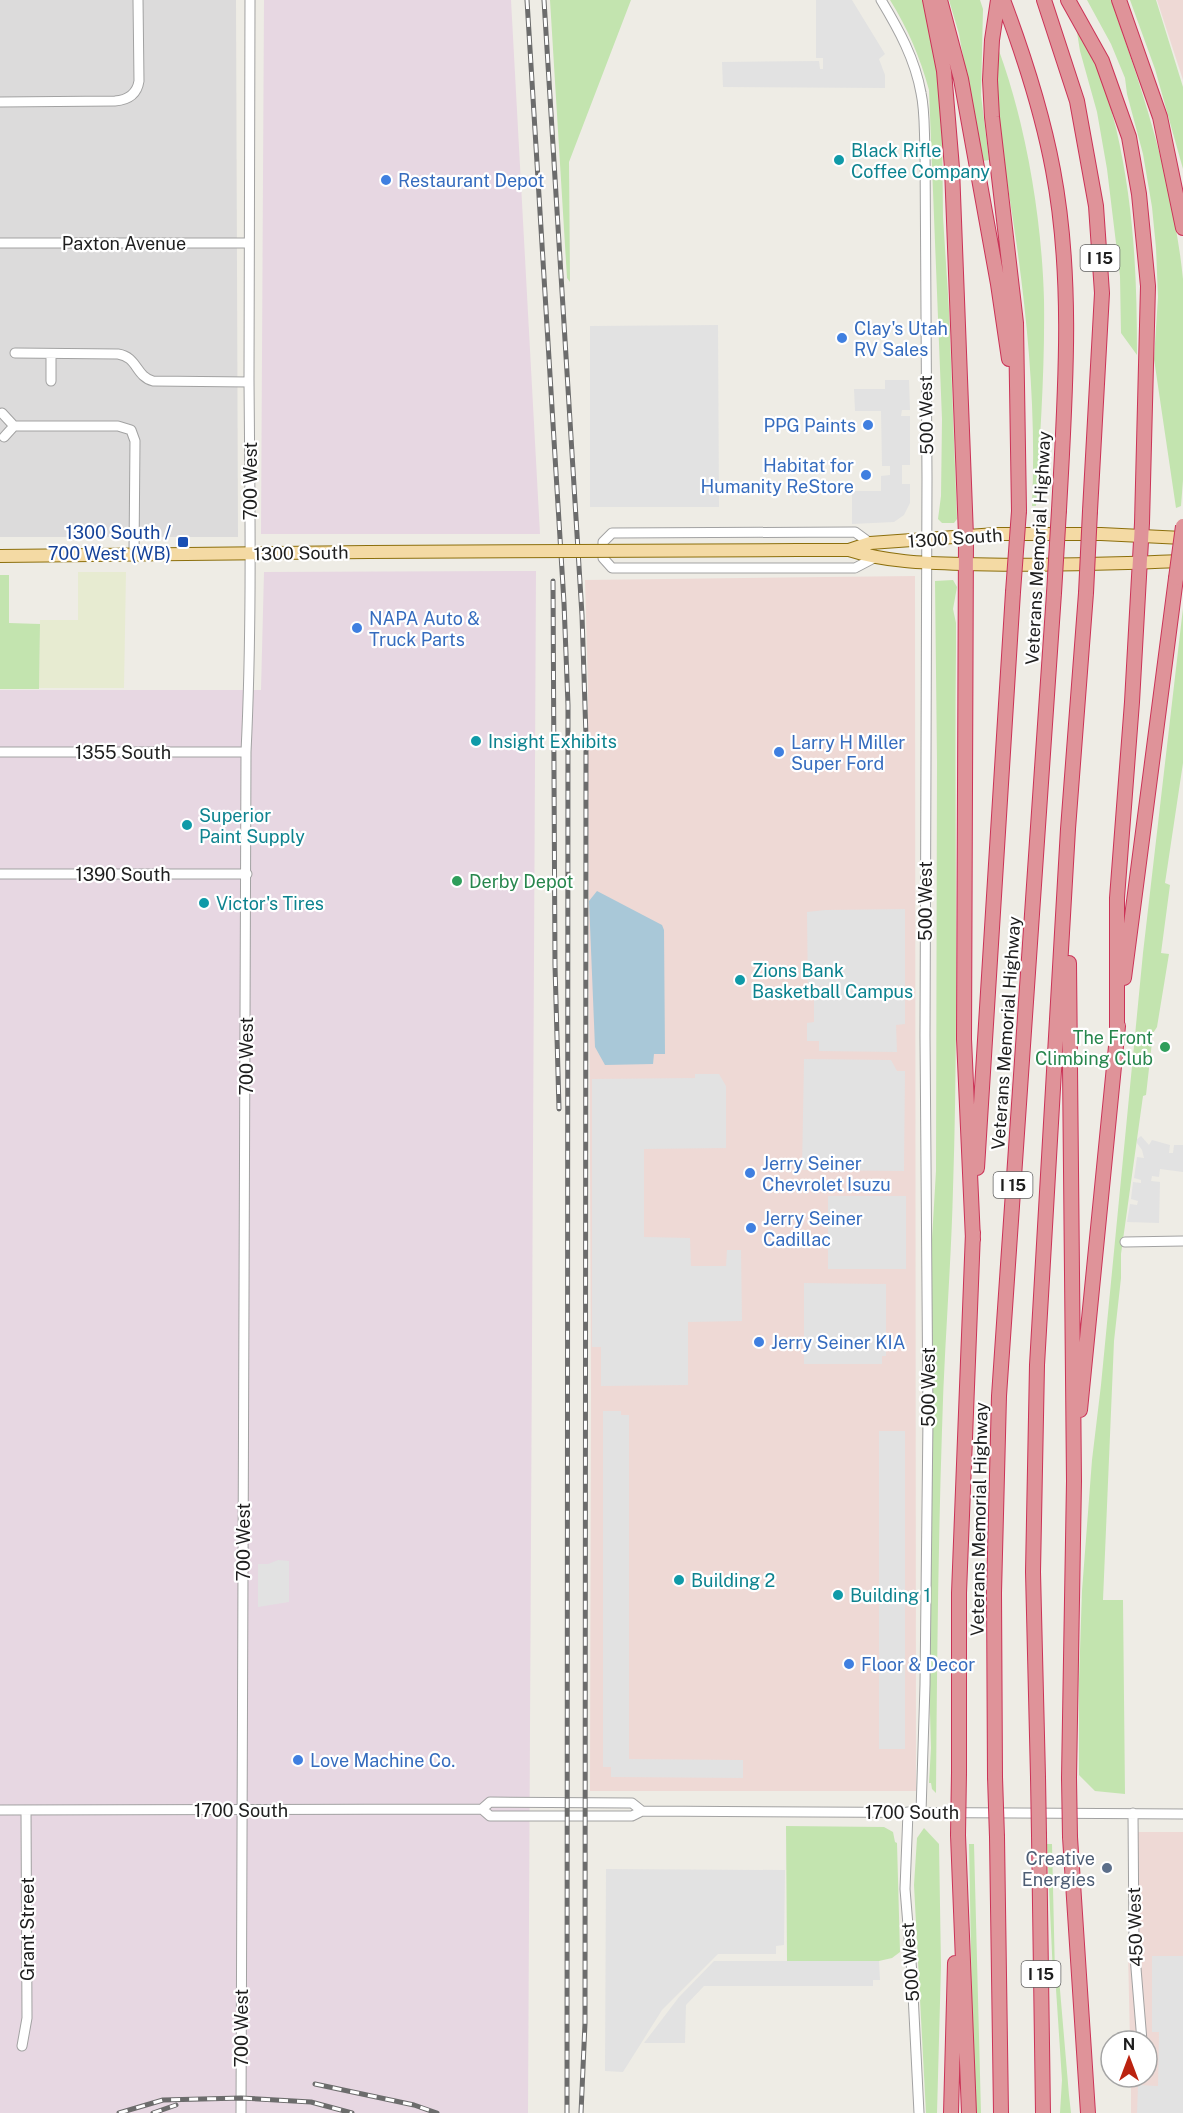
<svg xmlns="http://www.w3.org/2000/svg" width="1183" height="2113" font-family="'Public Sans',sans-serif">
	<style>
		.residential { fill: #dcdbdb }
		.commercial { fill: #eed9d5 }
		.industrial { fill: #e7d7e2 }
		.farmland { fill: #e7ebd1 }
		.grass { fill: #c3e4af }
		.parking { fill: #e2e2e2 }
		.water { fill: #a9c8d8 }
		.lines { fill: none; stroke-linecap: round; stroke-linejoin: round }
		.minor-casing { stroke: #a2a2a2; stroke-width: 11 }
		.major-casing { stroke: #8c6f0c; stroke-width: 14 }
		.highway-casing { stroke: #cb3357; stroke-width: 16 }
		.minor { stroke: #fff; stroke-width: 9 }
		.major { stroke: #f4daa4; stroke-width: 12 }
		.highway { stroke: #df9399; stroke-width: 14 }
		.rail-casing { stroke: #6c6c6c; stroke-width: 5 }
		.rail { stroke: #fff; stroke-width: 3; stroke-dasharray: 9; stroke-linecap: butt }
		.major-bridge-casing { stroke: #8c6f0c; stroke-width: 14; stroke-linecap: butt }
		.highway-bridge-casing { stroke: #cb3357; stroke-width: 16; stroke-linecap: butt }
		.major-bridge { stroke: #f4daa4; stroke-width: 12 }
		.highway-bridge { stroke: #df9399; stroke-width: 14 }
		.culture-dot { fill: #0f9aa8; stroke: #fff; stroke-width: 2 }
		.shop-dot { fill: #3f7fe0; stroke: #fff; stroke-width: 2 }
		.transit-dot { fill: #1a4fb4; stroke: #fff; stroke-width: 2 }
		.leisure-dot { fill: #2e9e5b; stroke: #fff; stroke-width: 2 }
		.service-dot { fill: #5c6f8a; stroke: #fff; stroke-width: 2 }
		.labels { text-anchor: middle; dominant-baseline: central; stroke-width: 4.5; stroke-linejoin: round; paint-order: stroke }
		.shield { fill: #fff; stroke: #626262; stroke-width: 1.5 }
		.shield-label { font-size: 16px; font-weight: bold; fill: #1e1e1e }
		.culture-label { font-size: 18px; fill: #0d838f; stroke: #fff; text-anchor: start }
		.shop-label { font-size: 18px; fill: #366cbe; stroke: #fff; text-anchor: start }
		.street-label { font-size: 18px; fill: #1e1e1e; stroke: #fff }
		.transit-label { font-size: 18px; fill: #164399; stroke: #fff; text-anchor: end }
		.leisure-label { font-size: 18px; fill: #27864d; stroke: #fff; text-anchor: start }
		.service-label { font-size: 18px; fill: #4e5e75; stroke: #fff; text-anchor: end }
	</style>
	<rect width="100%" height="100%" fill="#eeece5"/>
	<path class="residential" d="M0,0H236L238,537H0Z"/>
	<path class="commercial" d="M1157,0H1183V80Z
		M915,576L916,1791H590L591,1392L588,687L585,580Z
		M1138,1832H1183V2113H1131V2077H1147V2041H1130L1128,1952L1137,1950Z"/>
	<path class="industrial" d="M264,0H511L540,534H261Z
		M536,571L528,2113H0V690H261L264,572Z"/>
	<path class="farmland" d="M78,572H126L124,688H39L40,620H78Z"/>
	<path class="grass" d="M550,0H631L569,162L570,282L567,278Z
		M890,0H923L935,54L942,118L943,217L949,310L957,519L954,523H942L938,519L941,496L942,419L929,90C920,57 908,29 890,0Z
		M949,0H980L983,9L981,95L989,160L982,161L959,34Z
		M1087,0H1111C1143,91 1173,182 1183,279C1183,301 1183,325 1183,348C1183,392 1183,436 1183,480L1181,506L1176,508L1154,359L1158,297L1156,248L1152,207L1143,154L1127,94L1125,78L1111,44Z
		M1130,0H1156L1183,87V169L1155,69Z
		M1076,26C1097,56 1107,92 1116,128C1134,206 1137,275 1137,355L1121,333L1120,276L1107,169L1097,112L1080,51Z
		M998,48C1026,123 1042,220 1044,300C1045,369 1040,437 1036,506H1032C1036,417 1029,334 1017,247C1008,180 993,115 998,48Z
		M0,575H9V623L40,624L39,689H0Z
		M953,580L957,587L953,609L956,623V648C954,828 959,1008 953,1189C951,1269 944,1350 942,1430C938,1551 937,1672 936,1793L932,1789L931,1783H929L931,1748L929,1677L931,1256L936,1171L937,762L935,581Z
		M1183,608V763L1165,883L1170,885L1161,953L1169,954L1157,1027L1153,1033L1146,1095L1143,1096L1121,1254V1278L1114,1341L1103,1600H1123L1125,1794L1095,1791L1079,1775V1680L1082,1591L1092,1460L1101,1385L1143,953Z
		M786,1826L884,1827L893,1832L895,1842L897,1843L900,1952L892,1958L879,1961H787Z
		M924,1828L939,1844L941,1966L937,2113H926L914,1885L917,1838Z
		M969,1844H974L981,2113H974Z
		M1047,1844H1052L1055,1975H1053Z
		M1059,1978L1069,2095L1071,2113H1060L1062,2080L1056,1989Z"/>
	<path class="parking" d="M816,0H852L885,54L879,59L885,75V88L723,87L722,62L819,61L820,69H823V58H816Z
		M718,325L719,507H590V326Z
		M885,380H909L910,410H902L901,416H910V465H902V484H910V503L904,515L894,522L852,524V491H881V476L890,475V466H882L881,411H855L854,389H885Z
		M905,909V1024L896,1025L897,1052L819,1051V1041H807V1023L814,1022V997H808L807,912L825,910Z
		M804,1059L891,1060L897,1071H905L904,1171L802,1170Z
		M695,1074H719L726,1086V1148L644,1149V1237L690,1238L691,1266H726L727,1250H741L742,1321L688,1322V1385L601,1386V1347H592V1079L695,1078Z
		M1141,1136L1149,1145L1152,1140L1170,1145L1169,1153H1173L1174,1145H1183V1172L1160,1169L1159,1177L1152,1176L1151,1181L1160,1182L1159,1223L1127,1222L1130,1204L1137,1205L1138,1201L1131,1199L1133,1182L1141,1183V1180L1134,1178L1137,1157L1144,1158L1142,1150L1137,1143V1139Z
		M828,1196H906V1269H828Z
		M804,1283L886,1284V1356H882V1364H804Z
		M603,1411H621V1415H629V1759L743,1760V1778L611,1777V1767H603Z
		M879,1431H905V1749H879Z
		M278,1560L289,1561V1602L258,1607V1564H268Z
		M606,1869L785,1870L784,1945L776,1946V1954H718L662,2010L623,2072L605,2071Z
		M1152,1956H1183V2113H1137L1138,2085L1158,2086L1159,2032H1152Z
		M714,1961H879L880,1980H873V1986H704L686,2005L685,2043H644L679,1997Z"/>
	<path class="water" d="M597,891L662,925L664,930L665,1054H654L653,1064L605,1065L595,1047L589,901Z"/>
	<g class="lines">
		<g class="minor-casing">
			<path id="minor" d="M881,0C899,30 915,59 921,93C925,111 924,131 925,149L927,478L925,1036L928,1418L925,1685L921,1812
				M0,102L115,101C128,100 137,94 139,81L138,0
				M0,243H249
				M15,353L118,354C138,357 135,376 153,381L249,382
				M51,354V381
				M2,413L14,426
				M4,437L14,426H118L131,430L135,441L134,555
				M870,543L855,532L612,533L603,542V558L612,568H855L874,558
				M0,752H246
				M0,874H247
				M1125,1242L1183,1241
				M482,1809L490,1816H632L642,1811L1183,1814
				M0,1810L482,1809L490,1802L632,1803L642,1811
				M908,1812L905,1889L912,1974L919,2113
				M1133,1813L1134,1944L1142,2041
				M22,2046L27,2018L26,1810
				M241,2113C241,1659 248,1205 246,752C252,628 250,504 249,380C249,254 249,127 250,0"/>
		</g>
		<g class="major-casing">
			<path id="major" d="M798,550H849L870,543L996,534H1101L1183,538
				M849,550C886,562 924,563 963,564C1036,566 1109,564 1183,561
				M0,556L368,552"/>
		</g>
		<g class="highway-casing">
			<path id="highway" d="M930,0L944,71L952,168L966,536L964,1039L973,1240
				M940,0L961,79L998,284L1009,359
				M998,0L992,40L990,80L992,117L1016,323L1019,511
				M1003,0C1024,56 1042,111 1053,170C1074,281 1065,397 1059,510
				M1044,0L1077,101L1096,206L1102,293L1090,511
				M1068,0L1102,61L1129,137L1139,194L1148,286L1142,523L1132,702L1117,898V1034
				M1119,0L1160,117L1183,228
				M1124,978L1176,578
				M977,1168L1013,592
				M1080,1410L1118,1026
				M959,1773V1593L973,1232
				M995,1777L994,1593L999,1396L1054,593
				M1038,1777L1033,1572L1037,1365L1068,829L1086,593
				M1069,1778L1074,1481L1069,963
				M958,1835L969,2113
				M1039,1835L1043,2113
				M997,1837L1001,2113
				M1070,1837L1088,2113
				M951,2113L955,1963"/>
		</g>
		<use href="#minor" class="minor"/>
		<use href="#major" class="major"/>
		<use href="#highway" class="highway"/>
		<g class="rail-casing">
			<path id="rail" d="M527,0L564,603L568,705L567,2113
				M544,0L582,615L586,737L585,2023L581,2113
				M553,581L555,965L559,1109
				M315,2084L414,2105L437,2113
				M119,2113L163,2100L241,2098L311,2102L352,2113
				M153,2113L176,2105"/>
		</g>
		<use href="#rail" class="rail"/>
		<g class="major-bridge-casing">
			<path id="major-bridge" d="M368,552L798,550"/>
		</g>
		<g class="highway-bridge-casing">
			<path id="highway-bridge" d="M1176,578L1183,526
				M1013,592L1019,511
				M1054,593L1059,510
				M1086,593L1090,511
				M995,1777L997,1837
				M1038,1777L1039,1835
				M1069,1778L1070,1837
				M958,1835L959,1773"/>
		</g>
		<use href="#major-bridge" class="major-bridge"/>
		<use href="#highway-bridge" class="highway-bridge"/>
	</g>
	<g class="culture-dot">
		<circle cx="839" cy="160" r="6"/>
		<circle cx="476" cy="741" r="6"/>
		<circle cx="187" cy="825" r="6"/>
		<circle cx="204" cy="903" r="6"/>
		<circle cx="740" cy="980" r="6"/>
		<circle cx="679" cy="1580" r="6"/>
		<circle cx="838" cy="1595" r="6"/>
	</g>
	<g class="shop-dot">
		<circle cx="386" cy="180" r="6"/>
		<circle cx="842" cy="338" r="6"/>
		<circle cx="868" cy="425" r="6"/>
		<circle cx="866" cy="475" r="6"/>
		<circle cx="357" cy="628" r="6"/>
		<circle cx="779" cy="752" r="6"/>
		<circle cx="750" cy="1173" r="6"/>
		<circle cx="751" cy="1228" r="6"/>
		<circle cx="759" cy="1342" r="6"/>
		<circle cx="849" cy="1664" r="6"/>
		<circle cx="298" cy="1760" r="6"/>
	</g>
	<rect class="transit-dot" x="177" y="536" width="12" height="12" rx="3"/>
	<g class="leisure-dot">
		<circle cx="457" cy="881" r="6"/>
		<circle cx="1165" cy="1047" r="6"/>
	</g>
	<circle class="service-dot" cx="1107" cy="1868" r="6"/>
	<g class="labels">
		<g class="shield">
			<rect x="1080.5" y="245" width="39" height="26" rx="4.5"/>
			<rect x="993.5" y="1172" width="39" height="26" rx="4.5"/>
			<rect x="1021.5" y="1961" width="39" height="26" rx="4.5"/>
		</g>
		<g class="shield-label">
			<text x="1100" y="258">I 15</text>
			<text x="1013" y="1185">I 15</text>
			<text x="1041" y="1974">I 15</text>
		</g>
		<g class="culture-label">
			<text x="851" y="150">Black Rifle<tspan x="851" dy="21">Coffee Company</tspan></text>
			<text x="488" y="741">Insight Exhibits</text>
			<text x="199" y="815">Superior<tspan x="199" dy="21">Paint Supply</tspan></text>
			<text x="216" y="903">Victor's Tires</text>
			<text x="752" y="970">Zions Bank<tspan x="752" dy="21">Basketball Campus</tspan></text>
			<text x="691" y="1580">Building 2</text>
			<text x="850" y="1595">Building 1</text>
		</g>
		<g class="shop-label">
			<text x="398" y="180">Restaurant Depot</text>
			<text x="854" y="328">Clay's Utah<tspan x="854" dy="21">RV Sales</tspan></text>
			<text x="856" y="425" text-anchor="end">PPG Paints</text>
			<text x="854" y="465" text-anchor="end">Habitat for<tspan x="854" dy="21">Humanity ReStore</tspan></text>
			<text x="369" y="618">NAPA Auto &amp;<tspan x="369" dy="21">Truck Parts</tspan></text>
			<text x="791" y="742">Larry H Miller<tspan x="791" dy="21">Super Ford</tspan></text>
			<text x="762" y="1163">Jerry Seiner<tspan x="762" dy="21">Chevrolet Isuzu</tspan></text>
			<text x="763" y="1218">Jerry Seiner<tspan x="763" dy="21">Cadillac</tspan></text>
			<text x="771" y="1342">Jerry Seiner KIA</text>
			<text x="861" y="1664">Floor &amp; Decor</text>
			<text x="310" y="1760">Love Machine Co.</text>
		</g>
		<g class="street-label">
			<text x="124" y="243">Paxton Avenue</text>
			<text transform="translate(926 415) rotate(-91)">500 West</text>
			<text transform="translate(250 481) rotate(-90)">700 West</text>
			<text transform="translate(955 538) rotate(-4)">1300 South</text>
			<text transform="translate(1038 548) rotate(-87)">Veterans Memorial Highway</text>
			<text transform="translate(301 553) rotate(-1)">1300 South</text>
			<text x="123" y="752">1355 South</text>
			<text x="123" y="874">1390 South</text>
			<text transform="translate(925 901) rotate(-90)">500 West</text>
			<text transform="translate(1006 1033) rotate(-86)">Veterans Memorial Highway</text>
			<text transform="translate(246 1056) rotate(-90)">700 West</text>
			<text transform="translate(928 1387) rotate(-90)">500 West</text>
			<text transform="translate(979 1519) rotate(-89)">Veterans Memorial Highway</text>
			<text transform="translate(243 1542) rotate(-90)">700 West</text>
			<text x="241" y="1810">1700 South</text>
			<text x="912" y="1812">1700 South</text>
			<text transform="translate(1135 1927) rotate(-92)">450 West</text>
			<text transform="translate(27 1929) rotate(-90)">Grant Street</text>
			<text transform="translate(910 1962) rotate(-94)">500 West</text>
			<text transform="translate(241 2028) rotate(-90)">700 West</text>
		</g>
		<g class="transit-label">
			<text x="171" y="532">1300 South /<tspan x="171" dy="21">700 West (WB)</tspan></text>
		</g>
		<g class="leisure-label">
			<text x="469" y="881">Derby Depot</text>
			<text x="1153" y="1037" text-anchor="end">The Front<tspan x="1153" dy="21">Climbing Club</tspan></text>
		</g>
		<g class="service-label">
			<text x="1095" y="1858">Creative<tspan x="1095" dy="21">Energies</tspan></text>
		</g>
	</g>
	<g transform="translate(1129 2059)"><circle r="28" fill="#ffffff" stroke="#a5a5a5" stroke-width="1.5"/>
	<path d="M0-4.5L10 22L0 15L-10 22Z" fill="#bb2310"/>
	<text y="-9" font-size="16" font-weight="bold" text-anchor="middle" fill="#1e1e1e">N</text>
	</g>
</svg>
